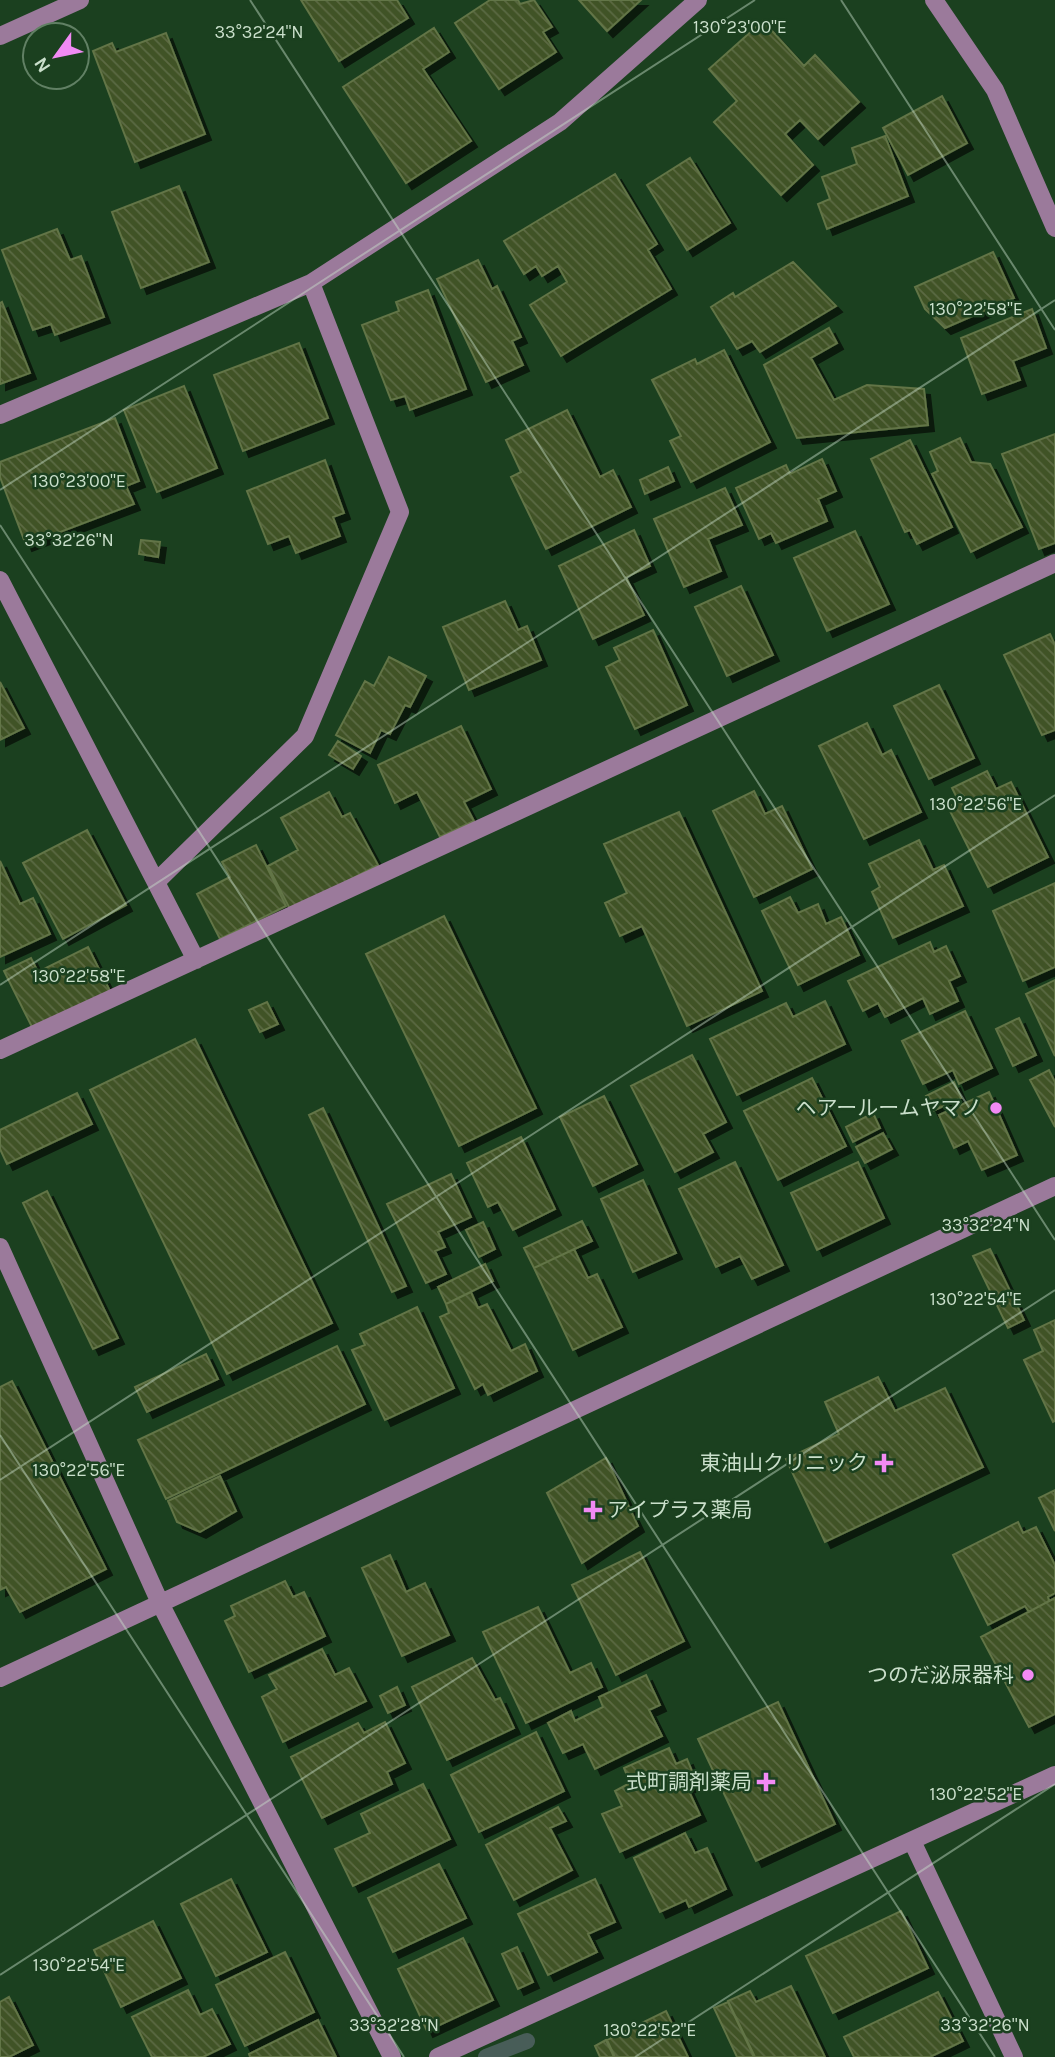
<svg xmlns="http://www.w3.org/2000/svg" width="1055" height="2057" font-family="Karla,'Noto Sans JP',sans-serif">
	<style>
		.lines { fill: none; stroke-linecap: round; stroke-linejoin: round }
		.stream { stroke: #485d58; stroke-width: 16 }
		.building { fill: url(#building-back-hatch); stroke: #627446; stroke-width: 2; filter: url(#shadow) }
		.minor { stroke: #9b7a9b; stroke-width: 18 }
		.ticks { fill: none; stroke: #cadfcb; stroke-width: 2; stroke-opacity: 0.45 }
		.poi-dot { fill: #f18af4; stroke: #1b401f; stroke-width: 2.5 }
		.labels { text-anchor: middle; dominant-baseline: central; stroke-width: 5; stroke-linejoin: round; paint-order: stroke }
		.poi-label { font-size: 21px; fill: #cadfcb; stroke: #1b401f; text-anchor: end }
		.ticks-label { font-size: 18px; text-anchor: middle; fill: #cadfcb; stroke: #1b401f; stroke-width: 5; stroke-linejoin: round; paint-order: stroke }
	</style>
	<defs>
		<pattern id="building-back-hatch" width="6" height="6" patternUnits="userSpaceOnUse" patternTransform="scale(1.75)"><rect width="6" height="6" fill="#415225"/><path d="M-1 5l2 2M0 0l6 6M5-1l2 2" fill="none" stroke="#5b6a43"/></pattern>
		<filter id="shadow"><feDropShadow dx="6" dy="6" stdDeviation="0" flood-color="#0009"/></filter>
	</defs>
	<rect width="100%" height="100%" fill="#1b401f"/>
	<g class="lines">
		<path class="stream" d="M486,2057L527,2041"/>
	</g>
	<path class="building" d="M301,0H397L408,18L339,61Z
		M490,0H518L520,4L534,0L552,27L543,32L556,52L499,89L455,23Z
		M579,0H641L607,31Z
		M763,21L804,66L815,55L859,102L818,139L800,120L785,134L813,165L781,195L714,122L737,101L709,69Z
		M434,28L449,52L423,69L471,141L406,183L343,87Z
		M166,33L205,134L135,162L93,51L112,43L116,52Z
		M942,96L967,143L908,175L883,128Z
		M885,136L908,196L827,229L818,204L830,199L822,177L857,164L852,148Z
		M690,158L730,223L687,250L647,185Z
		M615,174L657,244L648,250L671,289L561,356L530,305L567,282L558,266L542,276L536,266L524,274L504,241Z
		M179,186L209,262L141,288L112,212Z
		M57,229L70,260L81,256L104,317L55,335L51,324L33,330L2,250Z
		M993,252L1014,298L945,328L925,309L915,287Z
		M478,260L492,289L497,286L521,337L512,341L523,365L486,382L437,279Z
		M793,262L836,306L760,352L752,341L737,349L711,307L733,293L735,297Z
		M428,290L466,389L410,410L405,396L391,400L362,325L399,311L396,302Z
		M2,302L30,373L0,384V303Z
		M1032,309L1046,348L1013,361L1020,380L982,394L961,338Z
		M829,328L837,343L811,358L834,400L867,385L924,389L928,425L797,438L764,365Z
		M299,343L328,418L243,451L214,375Z
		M724,350L770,442L691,482L670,441L681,436L652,380L695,359L697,364Z
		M184,386L217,468L157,492L124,410Z
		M567,410L600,477L613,470L631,507L546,549L511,477L521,472L506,440Z
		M115,418L139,481L126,486L134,504L26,545L0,477V462Z
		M1055,434V543L1039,549L1002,454Z
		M960,438L971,462L990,464L1022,527L971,552L932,474L938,471L930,452Z
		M910,440L952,527L917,544L910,530L905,532L871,459Z
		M822,459L836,491L818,499L827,521L776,543L771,533L759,539L736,488L786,465L790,474Z
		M325,460L344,513L333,517L340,536L296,553L289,536L268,544L247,491Z
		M668,467L674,481L645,494L640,480Z
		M725,488L742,525L708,539L721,571L684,587L654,519Z
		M634,530L650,566L626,577L644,615L593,639L559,566Z
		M855,531L889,604L827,631L794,558Z
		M141,540L160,542L158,557L139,554Z
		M741,586L773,655L727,676L695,607Z
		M505,601L518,630L527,626L541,660L469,690L443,627Z
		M653,630L687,705L635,729L606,667L620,660L614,648Z
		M1050,634L1055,645V730L1042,735L1004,655Z
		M389,657L426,676L410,707L405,705L390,734L381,730L370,753L336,735L365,681L374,686Z
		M0,682L24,728L0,740Z
		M939,685L974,758L929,779L894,706Z
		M867,723L882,755L891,750L921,812L864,839L819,746Z
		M461,726L491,789L464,802L474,821L440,837L417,792L395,803L378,765Z
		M338,741L361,756L353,769L329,755Z
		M987,771L996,789L1011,782L1048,857L988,887L948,807L959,802L952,788Z
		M754,791L765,814L782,806L812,869L754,897L713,811Z
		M329,792L342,817L350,813L378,865L291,911L268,866L298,850L281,818Z
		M679,812L762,991L687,1026L642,926L620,936L605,903L627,893L604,844Z
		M87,830L126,905L63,939L23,863Z
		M919,840L933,870L944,865L963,906L893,938L872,892L880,887L869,864Z
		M256,845L286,906L220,939L197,894L230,877L222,862Z
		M0,861L20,904L33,898L50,934L0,957Z
		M1055,883V967L1023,981L993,911Z
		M790,897L798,913L818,904L826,924L841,917L859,955L798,985L762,911Z
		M444,916L536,1108L459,1146L366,954Z
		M930,942L934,952L946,946L960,976L949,981L958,1001L930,1014L923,998L885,1017L878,1003L863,1011L848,981Z
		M88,947L112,995L35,1033L4,971L31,958L38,972Z
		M1055,980V1056L1026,994Z
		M825,1001L845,1044L737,1095L710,1039L786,1003L793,1017Z
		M267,1002L278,1024L260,1032L249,1010Z
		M965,1011L992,1068L959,1084L953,1070L923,1084L902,1041Z
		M1019,1018L1036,1055L1013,1066L996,1029Z
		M195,1039L332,1323L227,1374L90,1090Z
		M692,1055L726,1122L703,1134L713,1152L675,1172L631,1086Z
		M1049,1070L1055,1082V1127L1030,1080Z
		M812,1078L846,1146L778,1180L744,1111Z
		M954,1082L961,1098L933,1111L926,1096Z
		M989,1092L1017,1155L982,1170L968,1141L954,1148L939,1115Z
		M77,1093L92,1124L7,1164L0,1149V1130Z
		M604,1096L637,1164L593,1186L560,1117Z
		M323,1108L406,1286L392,1292L309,1115Z
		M873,1113L880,1128L853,1142L846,1127Z
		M883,1133L892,1149L865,1163L856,1147Z
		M521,1137L555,1209L513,1230L498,1202L488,1207L467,1163Z
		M735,1162L783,1265L752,1279L740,1256L716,1267L679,1189Z
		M858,1162L884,1218L817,1250L791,1193Z
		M451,1174L471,1217L438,1232L445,1247L435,1251L446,1274L426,1283L387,1204Z
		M643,1180L676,1253L633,1272L601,1199Z
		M47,1191L118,1338L93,1349L23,1203Z
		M582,1221L592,1241L534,1268L524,1248Z
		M483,1222L495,1249L479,1257L466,1230Z
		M574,1249L588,1278L597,1274L622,1327L573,1350L534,1268Z
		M990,1249L1024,1320L1008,1328L973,1256Z
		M485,1264L493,1281L446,1304L438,1287Z
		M471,1292L478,1308L487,1304L511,1351L525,1344L537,1371L488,1395L483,1384L475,1389L440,1317L449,1313L446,1304Z
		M417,1307L454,1388L385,1420L352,1350L365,1345L360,1334Z
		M1055,1320V1421L1053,1422L1024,1360L1043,1351L1034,1330Z
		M337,1346L365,1404L166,1499L138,1440Z
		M206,1354L218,1379L147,1412L135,1387Z
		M878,1377L895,1411L945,1388L983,1467L825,1542L786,1459L839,1434L825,1402Z
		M12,1381L106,1569L20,1612L6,1587L0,1590V1387Z
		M606,1458L638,1526L582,1563L547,1493Z
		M220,1476L236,1511L200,1532L177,1522L168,1501Z
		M1055,1490V1531L1039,1498Z
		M1018,1522L1023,1533L1036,1527L1055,1565V1593L1048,1597L1049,1601L1029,1612L1025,1606L988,1625L953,1555Z
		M640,1552L684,1641L616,1675L572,1585Z
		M390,1555L406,1592L425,1583L449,1635L402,1656L362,1568Z
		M285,1581L293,1597L304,1592L325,1636L249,1672L225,1621L235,1616L231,1606Z
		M1055,1598V1714L1029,1727L981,1637Z
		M538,1607L570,1673L591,1663L602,1687L526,1723L483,1632Z
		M322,1649L335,1675L349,1668L366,1701L283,1742L262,1697L277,1689L269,1675Z
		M472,1658L495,1700L500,1698L514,1728L447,1760L412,1687Z
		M646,1675L660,1705L649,1710L662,1736L595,1769L583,1744L563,1753L548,1723L571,1711L575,1721L603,1707L599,1697Z
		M397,1687L405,1705L388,1713L380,1696Z
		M778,1702L835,1824L756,1861L698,1739Z
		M385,1722L405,1763L387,1772L392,1784L322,1818L291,1757L358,1723L364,1733Z
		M536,1732L564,1791L479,1832L451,1775Z
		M669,1748L676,1764L687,1759L697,1783L687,1787L700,1815L620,1852L602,1814L622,1806L615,1791L630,1783L624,1768Z
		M423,1784L450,1839L353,1886L335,1849L370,1833L361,1814Z
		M558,1807L566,1821L550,1828L572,1870L514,1900L486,1845Z
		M685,1833L695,1853L707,1848L726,1889L689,1907L686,1900L660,1912L634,1858Z
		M439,1864L466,1918L393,1952L368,1898Z
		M231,1879L267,1952L216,1976L181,1904Z
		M595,1879L615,1922L588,1934L597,1952L548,1975L518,1914Z
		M901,1911L928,1968L833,2013L806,1956Z
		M153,1921L181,1978L121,2007L94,1950Z
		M463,1938L493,2000L427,2031L398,1969Z
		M517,1947L533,1982L518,1989L502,1954Z
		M285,1952L314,2012L245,2046L216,1985Z
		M791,1986L825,2057H755L728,2001L750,1991L756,2002Z
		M188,1990L200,2015L212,2009L230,2044L203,2057H152L132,2017Z
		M938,1992L963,2041L930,2057H854L844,2037Z
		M9,1997L33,2045L9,2057H0V2002Z
		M728,2002L754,2057H737L714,2008Z
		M666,2011L688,2057H615L607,2040Z
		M318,2020L336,2057H250L249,2054Z
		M606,2040L614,2057H600L595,2046Z"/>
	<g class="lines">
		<path class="minor" d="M934,0L995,90L1055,228
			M0,36L80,0
			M0,415L311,283L560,122L698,0
			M0,580L196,960
			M156,882L305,736L400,512L311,283
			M0,1050L1055,563
			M0,1247L161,1605L392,2057
			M0,1678L1055,1186
			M912,1841L1014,2057
			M438,2057L1055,1775"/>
	</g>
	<path class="ticks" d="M250,0L1055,1240M841,0L1055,330M0,490L755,0M0,525L995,2057M0,985L1055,300M0,1435L404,2057M0,1480L1055,795M0,1975L1055,1290M635,2057L1055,1784"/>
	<g class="poi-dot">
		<circle cx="996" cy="1108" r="7"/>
		<path d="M880.5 1452.5h7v7h7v7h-7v7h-7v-7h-7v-7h7z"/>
		<path d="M589.5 1499.5h7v7h7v7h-7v7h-7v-7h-7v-7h7z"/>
		<circle cx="1028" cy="1675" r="7"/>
		<path d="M762.5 1771.5h7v7h7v7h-7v7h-7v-7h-7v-7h7z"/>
	</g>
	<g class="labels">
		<g class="poi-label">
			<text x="982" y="1108">ヘアールームヤマノ</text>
			<text x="868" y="1463">東油山クリニック</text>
			<text x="607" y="1510" text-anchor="start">アイプラス薬局</text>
			<text x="1014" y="1675">つのだ泌尿器科</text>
			<text x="752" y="1782">式町調剤薬局</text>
		</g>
	</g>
	<g class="ticks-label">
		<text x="740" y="33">130°23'00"E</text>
		<text x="259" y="38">33°32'24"N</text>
		<text x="976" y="315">130°22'58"E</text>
		<text x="79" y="487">130°23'00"E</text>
		<text x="69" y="546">33°32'26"N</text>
		<text x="976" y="810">130°22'56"E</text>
		<text x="79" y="982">130°22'58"E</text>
		<text x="986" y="1231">33°32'24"N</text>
		<text x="976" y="1305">130°22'54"E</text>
		<text x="79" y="1476">130°22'56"E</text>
		<text x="976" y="1800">130°22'52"E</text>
		<text x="79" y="1971">130°22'54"E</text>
		<text x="394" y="2031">33°32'28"N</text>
		<text x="985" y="2031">33°32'26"N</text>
		<text x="650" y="2036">130°22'52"E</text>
	</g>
	<g transform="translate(56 56) rotate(237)"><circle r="33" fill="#1b401f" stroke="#618064" stroke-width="2"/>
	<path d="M0-5L12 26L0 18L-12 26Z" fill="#f18af4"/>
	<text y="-10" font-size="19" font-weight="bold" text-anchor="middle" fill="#cadfcb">N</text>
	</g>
</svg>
